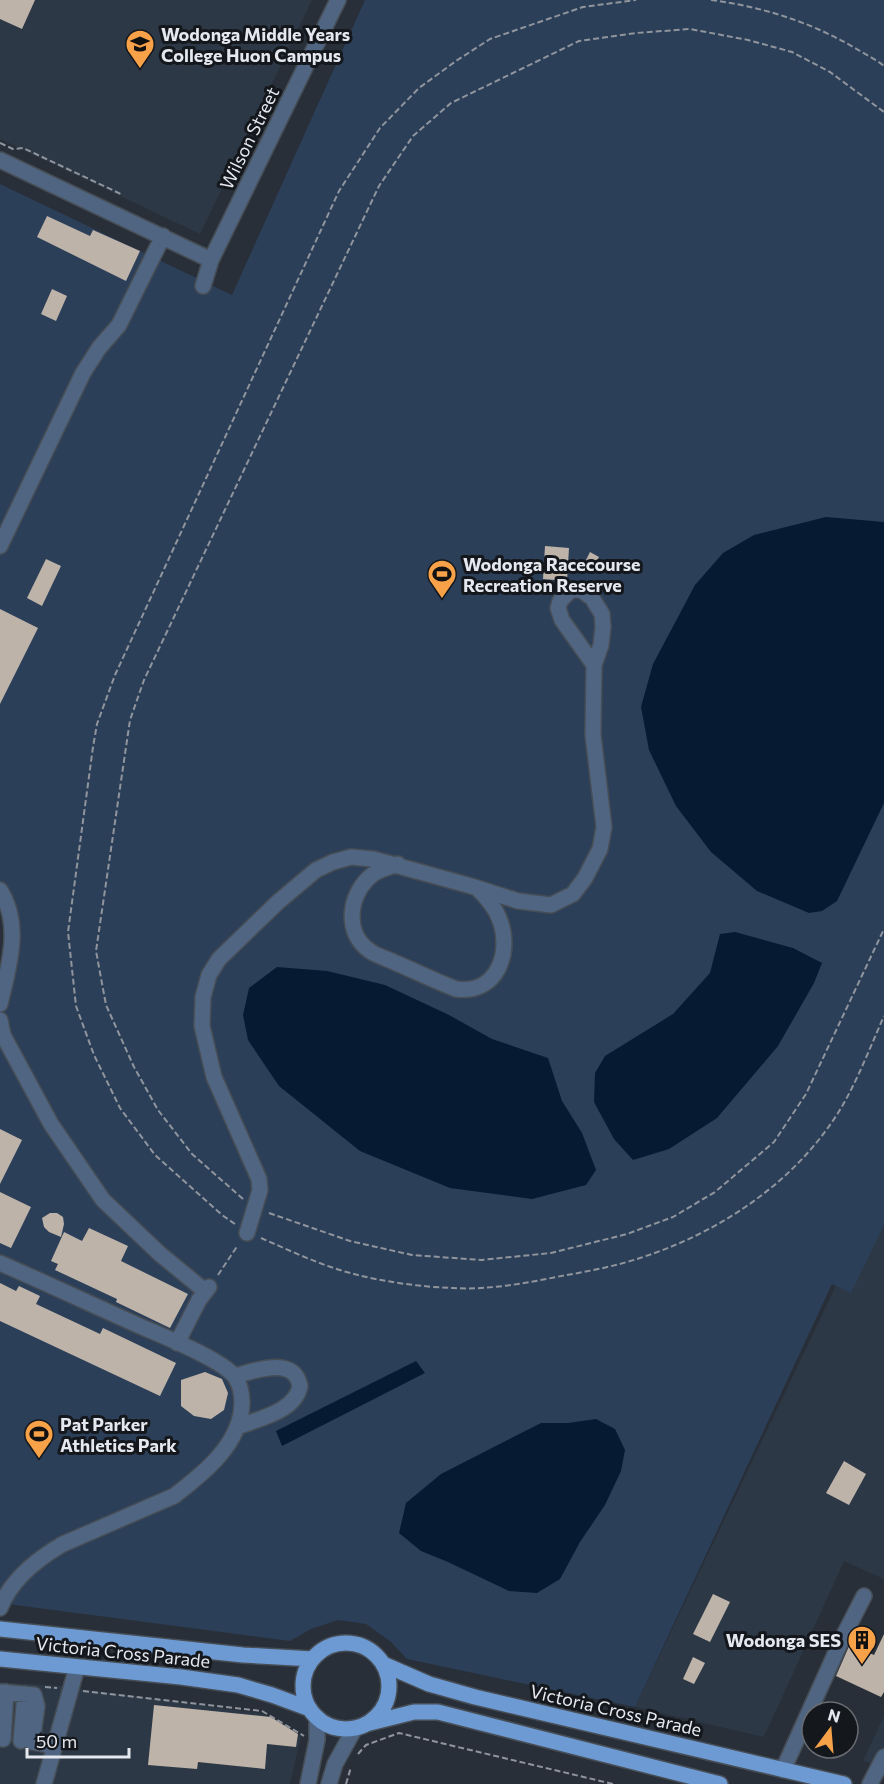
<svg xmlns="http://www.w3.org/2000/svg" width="884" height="1784" font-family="Commissioner,sans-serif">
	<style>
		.built { fill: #2d3846 }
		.green { fill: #2c3f58 }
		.water { fill: #061a32 }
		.building { fill: #beb3a9 }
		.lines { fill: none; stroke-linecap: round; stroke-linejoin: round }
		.minor-casing { stroke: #464d55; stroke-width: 18 }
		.major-casing { stroke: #464d55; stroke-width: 18 }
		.path { stroke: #90959d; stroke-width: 2; stroke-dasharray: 6 3; stroke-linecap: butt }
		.minor { stroke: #4f6581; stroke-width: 15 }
		.major { stroke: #6d9ad2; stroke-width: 15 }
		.labels { text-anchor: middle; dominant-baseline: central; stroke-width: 6; stroke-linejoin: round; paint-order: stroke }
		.poi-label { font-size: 18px; font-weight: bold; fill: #e5e9ef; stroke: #14171b; text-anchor: start }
		.street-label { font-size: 18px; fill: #e5e9ef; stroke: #14171b }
	</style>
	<rect width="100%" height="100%" fill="#282f38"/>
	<path class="built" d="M0,0H312L200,234L0,139Z
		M884,1185V1579L844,1561L764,1737L635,1707Z
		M0,1682L61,1686L263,1714L301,1736L290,1784H0Z
		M884,1716V1766L863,1761Z"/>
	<path class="green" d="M365,0H884V1225L851,1293L832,1284L635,1707L407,1659L390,1641L366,1624L338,1620L311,1629L290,1641L0,1603V966L12,931L0,905V184L232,295Z"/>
	<path class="water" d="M826,517L884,522V803L837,901L822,911L809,913L757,891L711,852L676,806L649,750L641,707L653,664L695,585L723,553L754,535Z
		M735,932L793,948L822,963L814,983L778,1046L717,1118L669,1149L633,1160L614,1139L594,1102L595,1073L605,1056L673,1014L710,973L720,934Z
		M277,967L327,971L385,985L449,1015L492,1039L548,1058L562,1101L582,1133L596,1170L586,1185L532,1199L450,1188L360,1151L279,1086L248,1040L243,1015L249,988Z
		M416,1361L425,1373L282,1446L276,1431Z
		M596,1419L615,1429L625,1450L621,1471L605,1505L580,1542L560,1579L537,1593L509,1591L448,1562L421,1551L399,1533L406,1503L441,1474L541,1423H568Z"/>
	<path class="building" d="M0,0H35L22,29L0,19Z
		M47,216L90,236L93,230L140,251L126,281L37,237Z
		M52,289L67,296L56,321L41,314Z
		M545,546L569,548L567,581L543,579Z
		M590,552L599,557L591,572L582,568Z
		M46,559L61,566L42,606L27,598Z
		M0,609L38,628L0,704Z
		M0,1129L22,1140L0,1184Z
		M0,1192L31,1207L11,1248L0,1243Z
		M50,1213H57L63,1217L64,1224L61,1237L49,1232L44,1227L42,1218Z
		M89,1228L128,1246L121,1261L188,1294L170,1328L116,1302L117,1299L55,1270L58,1264L51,1261L64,1232L82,1241Z
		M0,1283L16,1291L19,1286L40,1296L36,1304L100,1334L103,1328L176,1363L160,1396L0,1321Z
		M205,1372L222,1379L228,1393L224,1410L211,1419L194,1416L181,1406V1380Z
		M844,1461L866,1474L849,1505L826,1493Z
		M713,1594L730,1602L710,1642L693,1634Z
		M884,1634V1692L881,1697L836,1676L850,1644L874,1655Z
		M693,1657L705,1663L694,1684L683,1679Z
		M154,1705L271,1717L298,1734L296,1747L267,1744L265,1769L198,1762L197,1769L148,1765Z"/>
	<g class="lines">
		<g class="minor-casing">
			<path id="minor" d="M0,160L211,260
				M203,286L211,260L338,0
				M0,546L83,373L99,348L119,325L163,236
				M398,864C390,867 379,869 372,875C349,893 343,933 370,951C377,956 388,959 396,963C415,971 435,981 456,989C497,995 513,952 499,918C495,907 486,897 477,888
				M0,890C22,925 9,966 0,1004
				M0,1020L3,1035L51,1124L103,1200L160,1254L205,1291
				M247,1233L260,1190L259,1179L214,1077L202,1026L203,997L209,975L219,959L278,902L316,870L333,862L351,857L373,859L471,886L518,901L551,905L573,894L585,878L600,849L604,827L593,735L594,665L601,645L603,627L602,614L592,598L581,590H571L560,601L558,608L562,620L594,665
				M0,1263C48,1284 95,1306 142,1327C163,1336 223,1360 235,1377C240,1384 242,1395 242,1403C241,1444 204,1473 174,1496L63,1544C37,1559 11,1580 0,1608
				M177,1343L199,1300L209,1287
				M235,1376C254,1371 294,1355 300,1386C295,1412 259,1418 238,1427
				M0,1692L34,1695L37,1706L32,1742L55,1746
				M3,1739L6,1692
				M21,1741L25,1694
				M783,1770L842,1639L864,1596
				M44,1784L77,1667
				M308,1784L317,1740V1717
				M329,1784L335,1764L355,1728
				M870,1784L884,1757"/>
		</g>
		<g class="major-casing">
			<path id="major" d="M0,1629L243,1655L313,1659
				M303 1686a43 43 0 1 1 86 0a43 43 0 1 1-86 0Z
				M0,1659L181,1677L238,1685L272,1695L310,1709
				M383,1664L429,1684L475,1697L844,1784
				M366,1724L414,1712H438L720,1784"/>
		</g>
		<path class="path" d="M711,0C764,7 814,23 860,51C868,56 877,60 884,66
			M0,143L13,149L23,148L123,195
			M243,1199L192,1154L158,1110L134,1067L106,1005L96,951L130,720L144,680L379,186L413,136L451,103L579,41L636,33L690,29L748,40L792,52L830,72L884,112
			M269,1213L350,1241L412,1255L481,1260L551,1253L627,1234L673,1217L715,1192L774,1142L806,1094L884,929
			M235,1224L222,1215L155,1155L120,1108L94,1055L76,1006L68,932L93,747L97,724L115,675L339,191L380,128L419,88L456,61L490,39L583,7L636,0
			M261,1238C291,1251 322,1266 354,1274C384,1282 422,1287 453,1288C487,1290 522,1284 556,1277C584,1272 613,1267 640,1258C712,1235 782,1191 827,1129C852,1096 867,1054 884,1016
			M218,1275L238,1245
			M45,1687L57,1688
			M83,1691L262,1711L304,1736
			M358,1754L366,1745L399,1733L613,1784
			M346,1784L351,1767"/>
		<use href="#minor" class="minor"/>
		<use href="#major" class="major"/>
	</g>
	<defs>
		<g id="school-pin" transform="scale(1.5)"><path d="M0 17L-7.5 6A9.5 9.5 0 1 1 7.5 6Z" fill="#f7a149" stroke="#14171b"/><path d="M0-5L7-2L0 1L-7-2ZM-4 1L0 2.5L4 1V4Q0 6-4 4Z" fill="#111"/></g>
		<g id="stadium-pin" transform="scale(1.5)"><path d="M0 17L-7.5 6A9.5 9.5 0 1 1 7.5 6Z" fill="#f7a149" stroke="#14171b"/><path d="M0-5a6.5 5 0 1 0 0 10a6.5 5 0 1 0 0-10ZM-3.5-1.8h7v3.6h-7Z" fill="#111"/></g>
		<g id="building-pin" transform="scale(1.5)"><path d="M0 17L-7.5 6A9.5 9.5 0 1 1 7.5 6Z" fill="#f7a149" stroke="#14171b"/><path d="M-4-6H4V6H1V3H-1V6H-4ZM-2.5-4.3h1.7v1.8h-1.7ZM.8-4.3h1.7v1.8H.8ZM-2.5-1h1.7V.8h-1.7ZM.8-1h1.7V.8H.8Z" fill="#111"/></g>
	</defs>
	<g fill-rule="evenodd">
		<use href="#school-pin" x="140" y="44"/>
		<use href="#stadium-pin" x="442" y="574"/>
		<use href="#stadium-pin" x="39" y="1434"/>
		<use href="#building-pin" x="862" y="1640"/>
	</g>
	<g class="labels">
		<g class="poi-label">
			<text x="161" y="34">Wodonga Middle Years<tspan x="161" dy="21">College Huon Campus</tspan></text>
			<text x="463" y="564">Wodonga Racecourse<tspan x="463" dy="21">Recreation Reserve</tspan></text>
			<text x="60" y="1424">Pat Parker<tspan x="60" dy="21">Athletics Park</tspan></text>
			<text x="841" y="1640" text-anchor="end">Wodonga SES</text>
		</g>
		<g class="street-label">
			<text transform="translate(249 138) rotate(-64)">Wilson Street</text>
			<text transform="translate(123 1652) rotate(6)">Victoria Cross Parade</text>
			<text transform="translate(616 1710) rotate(13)">Victoria Cross Parade</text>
		</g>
	</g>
	<g transform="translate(830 1730) rotate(16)"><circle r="28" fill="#14171b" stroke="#686b70" stroke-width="1.5"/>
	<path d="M0-4.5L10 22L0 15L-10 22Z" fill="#f7a149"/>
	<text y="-9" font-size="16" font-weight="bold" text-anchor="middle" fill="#e5e9ef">N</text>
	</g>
	<path d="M27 1748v9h102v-9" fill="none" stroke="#e5e9ef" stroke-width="3"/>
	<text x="36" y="1748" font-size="18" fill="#e5e9ef" stroke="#14171b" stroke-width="4.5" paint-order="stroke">50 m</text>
</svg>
